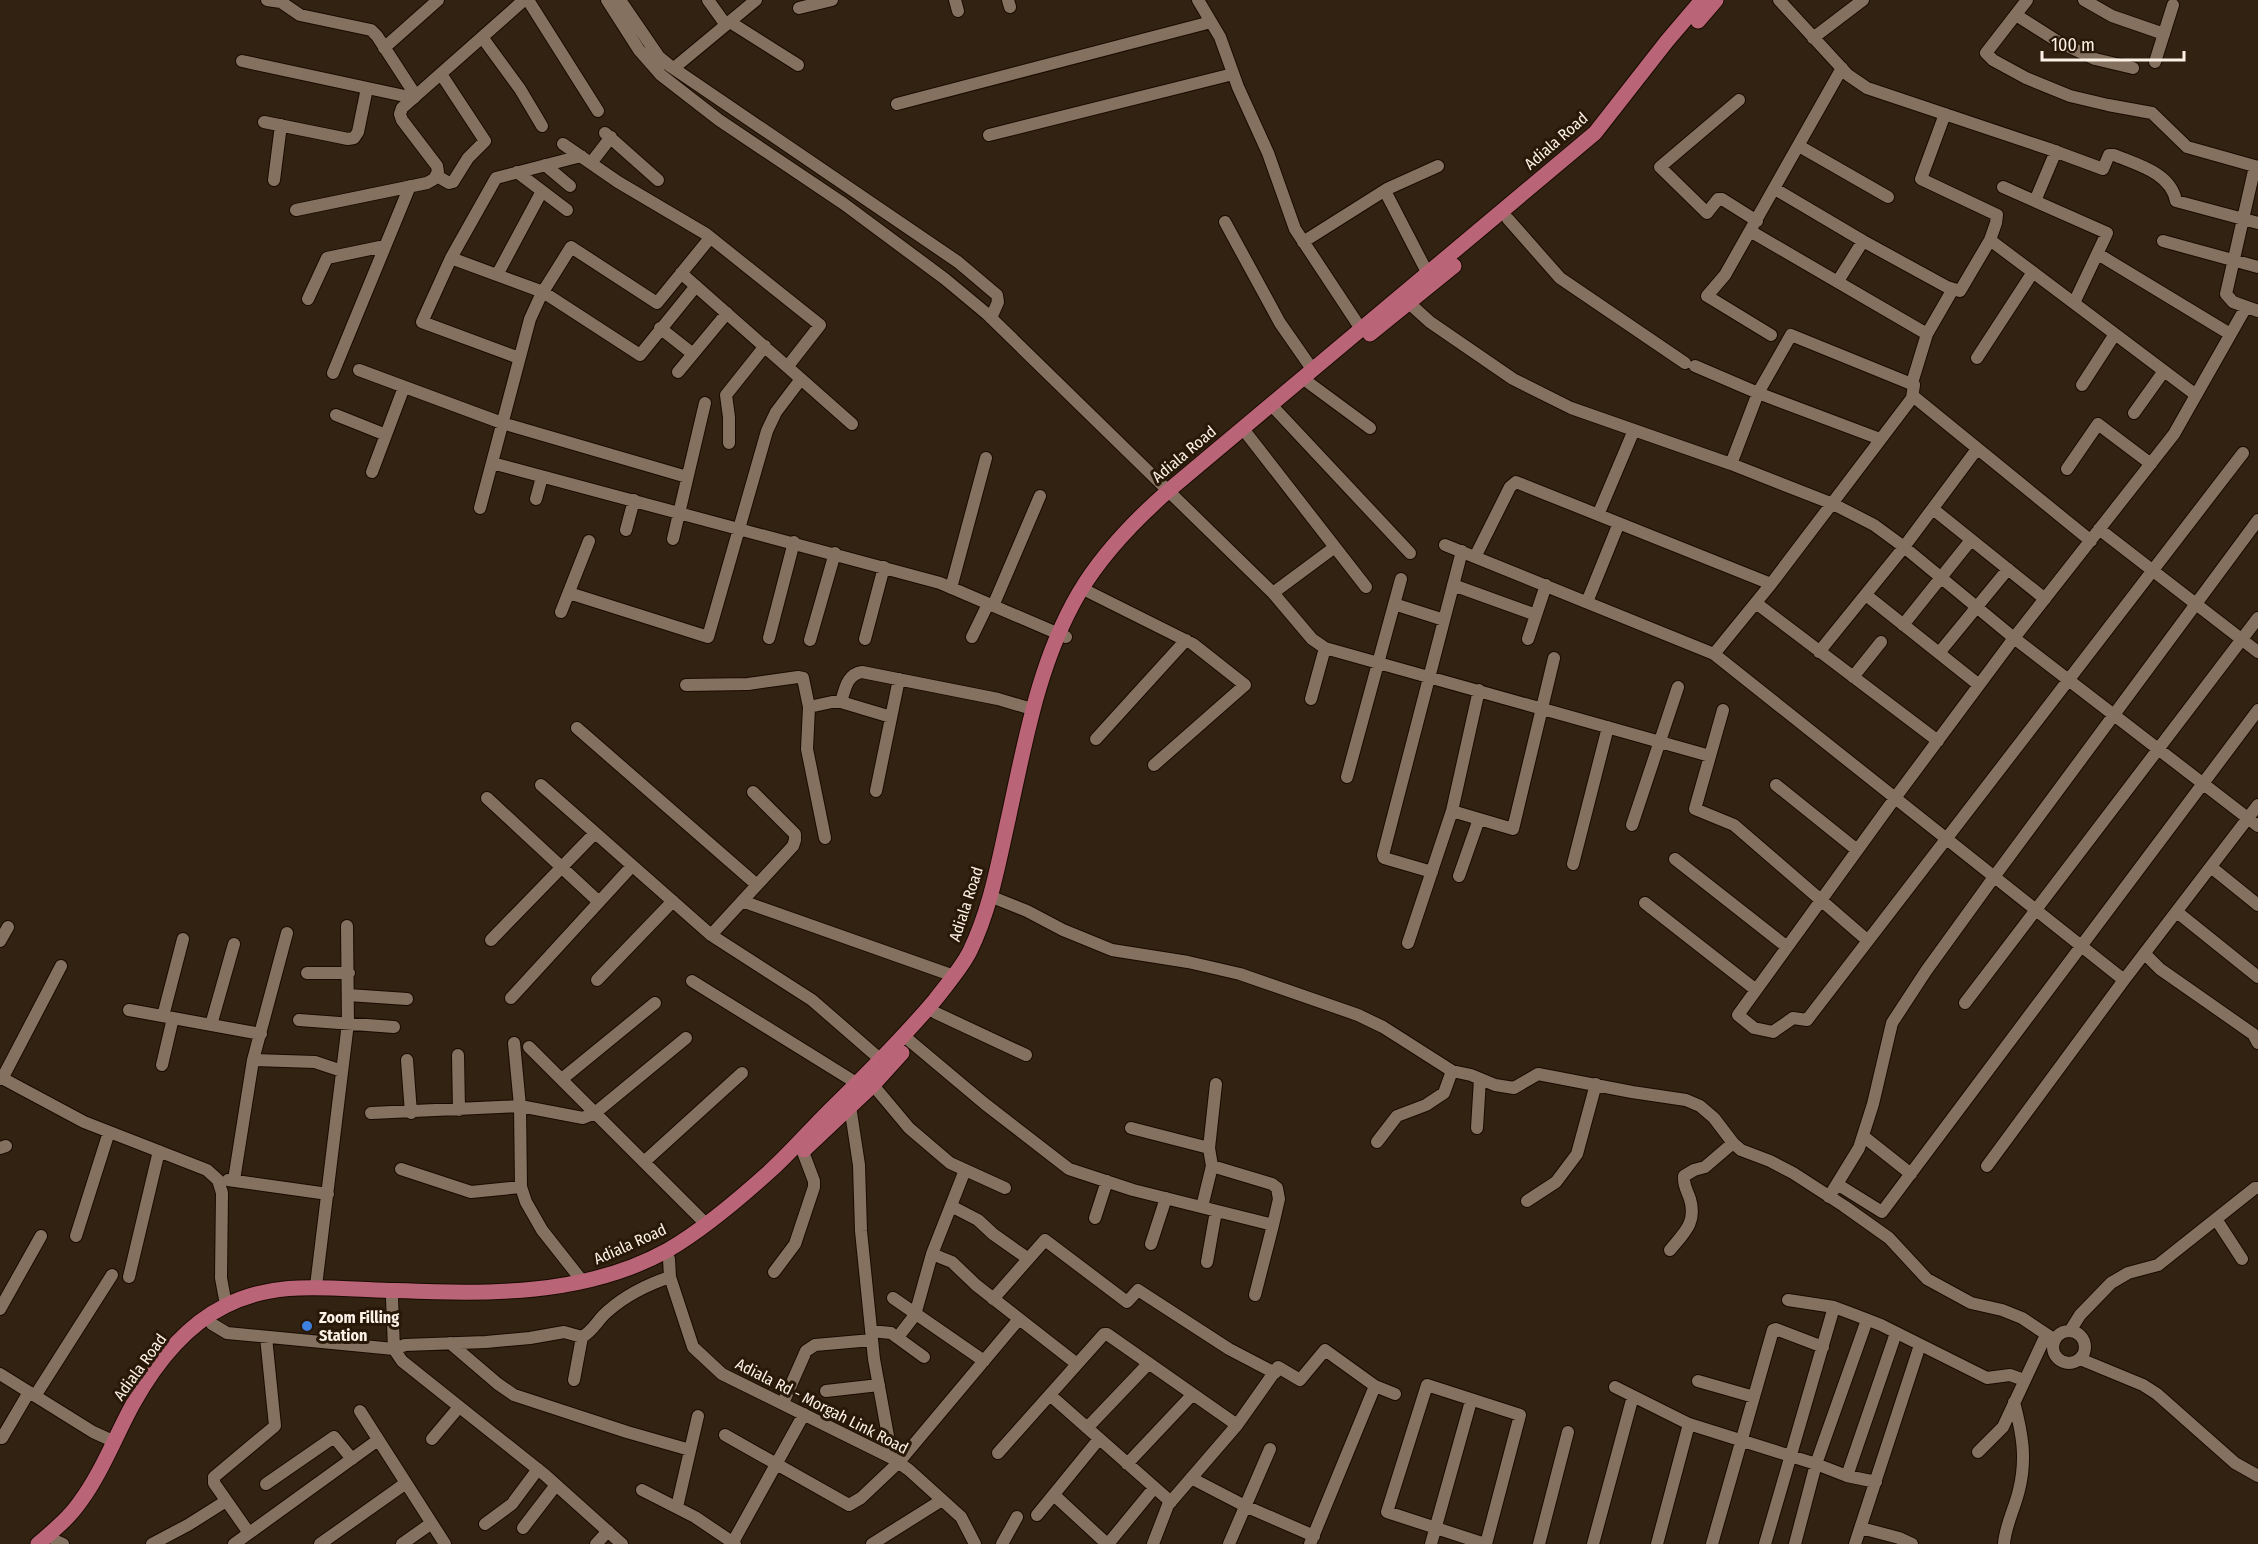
<svg xmlns="http://www.w3.org/2000/svg" width="2258" height="1544" font-family="'Fira Sans Condensed',sans-serif">
	<style>
		.lines { fill: none; stroke-linecap: round; stroke-linejoin: round }
		.minor-casing { stroke: #190b00; stroke-width: 14 }
		.major-casing { stroke: #190b00; stroke-width: 17 }
		.minor { stroke: #85715f; stroke-width: 12 }
		.major { stroke: #ba6478; stroke-width: 15 }
		.shop-dot { fill: #3f7fe0; stroke: #281808; stroke-width: 2 }
		.labels { text-anchor: middle; dominant-baseline: central; stroke-width: 6; stroke-linejoin: round; paint-order: stroke }
		.street-label { font-size: 16px; fill: #fcf1e7; stroke: #281808 }
		.poi-label { font-size: 16px; font-weight: bold; fill: #fcf1e7; stroke: #281808; text-anchor: start }
	</style>
	<rect width="100%" height="100%" fill="#322212"/>
	<g class="lines">
		<g class="minor-casing">
			<path id="minor" d="M267,0L281,2L300,15L371,30L377,36L416,96
				M528,0L598,111
				M607,0L639,50L661,75L719,120L844,204L945,279L987,314L1273,593L1312,639L1325,648L1710,756
				M620,0L659,57L670,66L958,262L997,295L998,302L991,318
				M708,0L726,25
				M955,0L958,11
				M1008,0L1010,7
				M1198,0L1220,37L1238,87L1268,153L1295,229L1361,329
				M1779,0L1848,75L1867,88L2049,149L2103,169L2109,155H2114C2138,165 2171,173 2176,201L2258,223
				M2027,0L1986,53L1993,60L2026,78L2070,96L2108,105L2152,113L2187,147L2258,167
				M2084,0L2112,16L2164,34
				M799,8L832,0
				M2016,15L2057,41L2095,59L2133,68
				M730,22L798,65
				M482,37L520,89L542,126
				M1813,38L1863,0
				M384,48L438,0
				M242,61L414,98
				M2155,62L2173,5
				M674,68L756,0
				M1739,100L1660,167L1707,213L1718,199H1722L1757,221
				M897,104L1211,22
				M1945,114L1921,179L1997,215L1996,223L1990,240L2196,395
				M264,122L348,139L354,138L358,132L367,88
				M605,133L658,180
				M989,135L1233,74
				M563,144L618,182L706,234L820,325L788,366
				M1799,146L1888,197
				M591,163L611,137
				M545,165L570,186
				M2255,166L2226,294L2233,302L2258,311
				M517,172L567,210
				M437,176L449,183L453,182L468,158L485,141L441,74
				M274,180L281,125
				M2003,187L2107,233L2074,303
				M1775,189L1863,241L1947,287L1960,291L1990,240
				M1385,191L1428,274
				M2035,201L2056,151
				M296,210L427,183L434,179L438,172L437,166L402,120L400,114L402,108L524,0
				M1508,219L1560,278L1685,363
				M1225,222L1280,323L1312,369
				M1750,231L1927,334
				M2163,241L2258,267
				M1303,242L1387,189L1438,166
				M2098,254L2230,334
				M451,258L543,292L640,355L696,286
				M681,273L852,424
				M497,275L542,191
				M1838,281L1863,241
				M308,299L327,258L385,246
				M1409,303L1430,322L1513,379L1571,408L1731,464L1833,504L1874,525L1904,547L2014,638L2258,826
				M660,328L693,354
				M1771,335L1707,296L1725,275L1842,68
				M519,358L422,322L451,258L496,178L581,156
				M1977,358L2033,272
				M1695,366L1758,393L1880,439
				M359,370L502,423L687,477
				M678,372L727,313
				M333,373L410,186
				M1309,383L1370,428
				M1912,383L1927,334L1953,289
				M2082,385L2115,334
				M1913,396L2091,541
				M1276,410L1410,553
				M2134,413L2164,371
				M336,415L386,435
				M1247,434L1366,587
				M729,443V417L726,395L765,346
				M2243,453L1807,1020L1793,1018L1773,1032L1754,1028L1738,1015L1895,798L2014,638L2174,434L2246,307
				M492,463L940,583L1066,637
				M2067,469L2098,424L2151,464
				M372,472L404,387
				M536,499L542,477
				M480,508L530,319L541,295L571,247L657,303L710,238
				M1933,509L2045,599
				M1598,515L1634,430
				M2099,529L2258,652
				M626,530L634,500
				M673,539L705,403
				M1445,545L1714,654L2124,980
				M1475,557L1510,487L1516,482L1771,584
				M1453,585L1536,615
				M951,588L986,458
				M1089,592L1193,644L1245,685L1154,765
				M569,593L708,637L767,431L776,412L801,379
				M1273,593L1335,547
				M1866,595L1979,685
				M1587,602L1619,523
				M1756,603L1938,741
				M1394,604L1444,620
				M993,606L1040,496
				M561,612L589,541
				M1903,625L1971,540
				M972,637L988,604
				M769,638L794,542
				M865,639L884,567
				M1528,639L1546,585
				M810,640L835,553
				M1819,652L1904,547L1977,449
				M1939,653L2008,569
				M1714,654L1771,584L1912,398L1914,385L1791,335L1758,393L1731,464
				M1853,677L1881,642
				M686,685L748,684L798,677L803,678L809,707L807,749L825,838
				M1311,699L1325,648
				M841,702C845,689 847,674 862,672L998,699L1032,709
				M809,707L832,702H841L891,717
				M1723,710L1695,809L1734,825L1867,940
				M577,728L757,885
				M1096,739L1186,640
				M1347,777L1401,579
				M541,785L711,935L812,1000L881,1060
				M1776,785L1857,850
				M876,791L899,679
				M487,798L599,902
				M1452,811L1513,829L1554,658
				M1632,825L1678,687
				M1675,859L1787,947
				M1573,864L1608,727
				M2211,867L2258,905
				M1432,872L1384,858L1383,855L1462,551
				M1459,876L1479,819
				M997,899L1027,911L1063,930L1112,950L1188,962L1240,974L1358,1015L1383,1027L1452,1071L1471,1075L1495,1085L1514,1088L1538,1074L1632,1092L1686,1100L1700,1106L1714,1118L1733,1143L1741,1150L1770,1161L1793,1173L1844,1206L1889,1238L1927,1279L1971,1303L2002,1310L2022,1318L2055,1340
				M742,901L954,976
				M1645,903L1756,990
				M2177,912L2258,977
				M711,935L793,846L795,840V834L753,792
				M491,940L594,834
				M0,941L8,927
				M1408,943L1452,811L1479,690
				M2145,954L2160,969L2253,1034L2258,1043
				M307,973H349
				M597,980L673,901
				M692,981L858,1084
				M348,995L407,999
				M511,998L632,866
				M1965,1003L2258,618
				M928,1008L936,1013L1026,1055
				M129,1010L261,1034
				M163,1016L183,939
				M299,1020L394,1027
				M211,1025L234,944
				M904,1036L985,1104L1069,1169L1133,1190L1273,1225L1255,1295
				M514,1043L520,1106L521,1187L526,1202L542,1230L583,1282
				M529,1047L706,1224
				M458,1055L459,1110
				M253,1060L315,1062L342,1071
				M407,1060L411,1113
				M162,1065L173,1018
				M0,1077L84,1122L207,1170L218,1180L222,1193L221,1278L226,1305
				M2,1079L61,966
				M562,1079L655,1003
				M873,1085L909,1128L950,1163L1005,1188
				M850,1106L859,1165L861,1231L874,1359L892,1458
				M371,1113L520,1106L583,1118L595,1113L686,1038
				M1131,1128L1209,1148
				M1477,1128L1480,1079
				M1863,1136L1911,1174
				M1377,1142L1397,1116L1426,1105L1444,1093L1452,1071
				M0,1148L6,1146
				M644,1162L742,1073
				M1212,1166L1272,1184L1277,1188L1279,1199L1273,1225
				M1987,1166L2124,980L2258,805
				M401,1169L471,1192L521,1187
				M228,1180L328,1194
				M234,1180L253,1060L287,933
				M1837,1184L1882,1212L2258,710
				M1829,1197L1859,1148L1873,1104L1892,1023L1926,971L1994,877L2258,520
				M1527,1201L1556,1182L1577,1154L1596,1084
				M951,1206L978,1220L993,1234L1027,1258
				M1202,1207L1212,1166L1209,1148L1216,1084
				M1095,1218L1107,1181
				M2216,1219L2242,1259
				M76,1236L109,1132
				M1151,1244L1166,1198
				M1670,1250C1684,1233 1697,1223 1690,1199C1687,1190 1683,1185 1684,1176L1694,1170L1705,1167L1733,1143
				M665,1252L669,1259L670,1277L693,1347L722,1374L892,1458L909,1470L961,1517L975,1544
				M932,1254L952,1262L976,1285L1077,1364
				M1207,1262L1216,1211
				M774,1272L795,1244L814,1187V1181L803,1152
				M129,1277L159,1151
				M316,1286L348,1023L347,926
				M392,1298L394,1349L402,1361L545,1475L622,1544
				M893,1298L984,1361
				M993,1299L1045,1240L1127,1302L1138,1290L1229,1349L1275,1373
				M1788,1300L1834,1307L1858,1316L1881,1325L1987,1378L2010,1375L2024,1380
				M0,1309L41,1236
				M212,1324L227,1333L394,1349L405,1345L486,1342L530,1338L564,1332L582,1337
				M871,1331L891,1333L924,1357
				M2070,1331L2080,1315L2111,1283L2128,1273L2158,1265L2255,1188H2258
				M2053 1347a16 16 0 1 1 32 0a16 16 0 1 1-32 0Z
				M898,1337L915,1315L932,1254L965,1170
				M450,1343L498,1384L514,1395L627,1432L690,1450
				M2080,1359L2143,1385L2157,1394L2235,1463L2258,1476
				M0,1374L93,1432L115,1442
				M574,1380L582,1337C594,1330 598,1319 608,1311C625,1296 649,1284 670,1277
				M1698,1381L1754,1397
				M1615,1387L1689,1424L1816,1464L1847,1476L1876,1482
				M826,1391L879,1385
				M1050,1395L1171,1502
				M35,1396L112,1275
				M783,1403L806,1351L815,1345L872,1340
				M360,1411L445,1544
				M1087,1428L1149,1363
				M725,1435L849,1505L861,1498L899,1462L1019,1319
				M2,1438L29,1392
				M432,1439L459,1407
				M1978,1452L2003,1427L2046,1335
				M998,1453L1104,1334H1107L1237,1425
				M1127,1464L1193,1394
				M1847,1476L1896,1333
				M1191,1478L1245,1506L1314,1536
				M266,1484L334,1437L352,1459
				M642,1490L695,1517L735,1544
				M1054,1495L1107,1544
				M677,1507L698,1416
				M1037,1515L1099,1439
				M485,1524L512,1504L538,1469
				M523,1528L556,1485
				M1861,1528L1899,1538L1912,1544
				M249,1533L214,1483V1477L275,1426L266,1337
				M56,1541L63,1544
				M733,1542L804,1414
				M152,1544L188,1525L226,1501
				M234,1544L378,1440
				M320,1544L406,1483
				M402,1544L426,1527
				M596,1544L608,1531
				M872,1544L942,1500
				M1002,1544L1017,1517
				M1108,1544L1154,1488
				M1153,1544L1168,1505L1237,1425L1278,1367L1300,1380L1325,1350L1375,1386L1395,1394
				M1229,1544L1270,1449
				M1310,1544L1375,1386
				M1431,1544L1471,1401
				M1485,1544L1387,1512L1427,1385L1520,1415L1486,1544
				M1539,1544L1568,1432
				M1593,1544L1633,1396
				M1657,1544L1689,1424
				M1712,1544L1773,1330L1776,1329L1823,1347
				M1765,1544L1834,1307
				M1795,1544L1816,1464L1867,1320
				M1855,1544L1920,1345
				M2004,1544C2005,1526 2015,1508 2019,1490C2027,1458 2022,1433 2014,1402"/>
		</g>
		<g class="major-casing">
			<path id="major" d="M1698,21L1716,0
				M1370,334L1454,266
				M804,1150L873,1085L902,1053
				M38,1544C53,1531 69,1518 80,1502C102,1472 115,1437 133,1404C154,1366 185,1326 225,1306C273,1281 324,1288 376,1290C475,1293 578,1300 668,1250C704,1229 738,1200 769,1172C790,1153 809,1131 829,1111C866,1075 902,1039 935,1000C947,984 961,969 970,951C990,910 998,865 1008,820C1025,743 1038,663 1079,593C1102,554 1134,521 1168,491L1595,133L1667,41L1702,0"/>
		</g>
		<use href="#minor" class="minor"/>
		<use href="#major" class="major"/>
	</g>
	<circle class="shop-dot" cx="307" cy="1326" r="6"/>
	<g class="labels">
		<g class="street-label">
			<text transform="translate(1556 141) rotate(-41)">Adiala Road</text>
			<text transform="translate(1184 454) rotate(-40)">Adiala Road</text>
			<text transform="translate(966 904) rotate(-72)">Adiala Road</text>
			<text transform="translate(630 1244) rotate(-24)">Adiala Road</text>
			<text transform="translate(140 1367) rotate(-54)">Adiala Road</text>
			<text transform="translate(822 1406) rotate(27)">Adiala Rd - Morgah Link Road</text>
		</g>
		<g class="poi-label">
			<text x="319" y="1317">Zoom Filling<tspan x="319" dy="18">Station</tspan></text>
		</g>
	</g>
	<path d="M2042 51v9h142v-9" fill="none" stroke="#fcf1e7" stroke-width="3"/>
	<text x="2051" y="51" font-size="18" fill="#fcf1e7" stroke="#281808" stroke-width="4.5" paint-order="stroke">100 m</text>
</svg>
